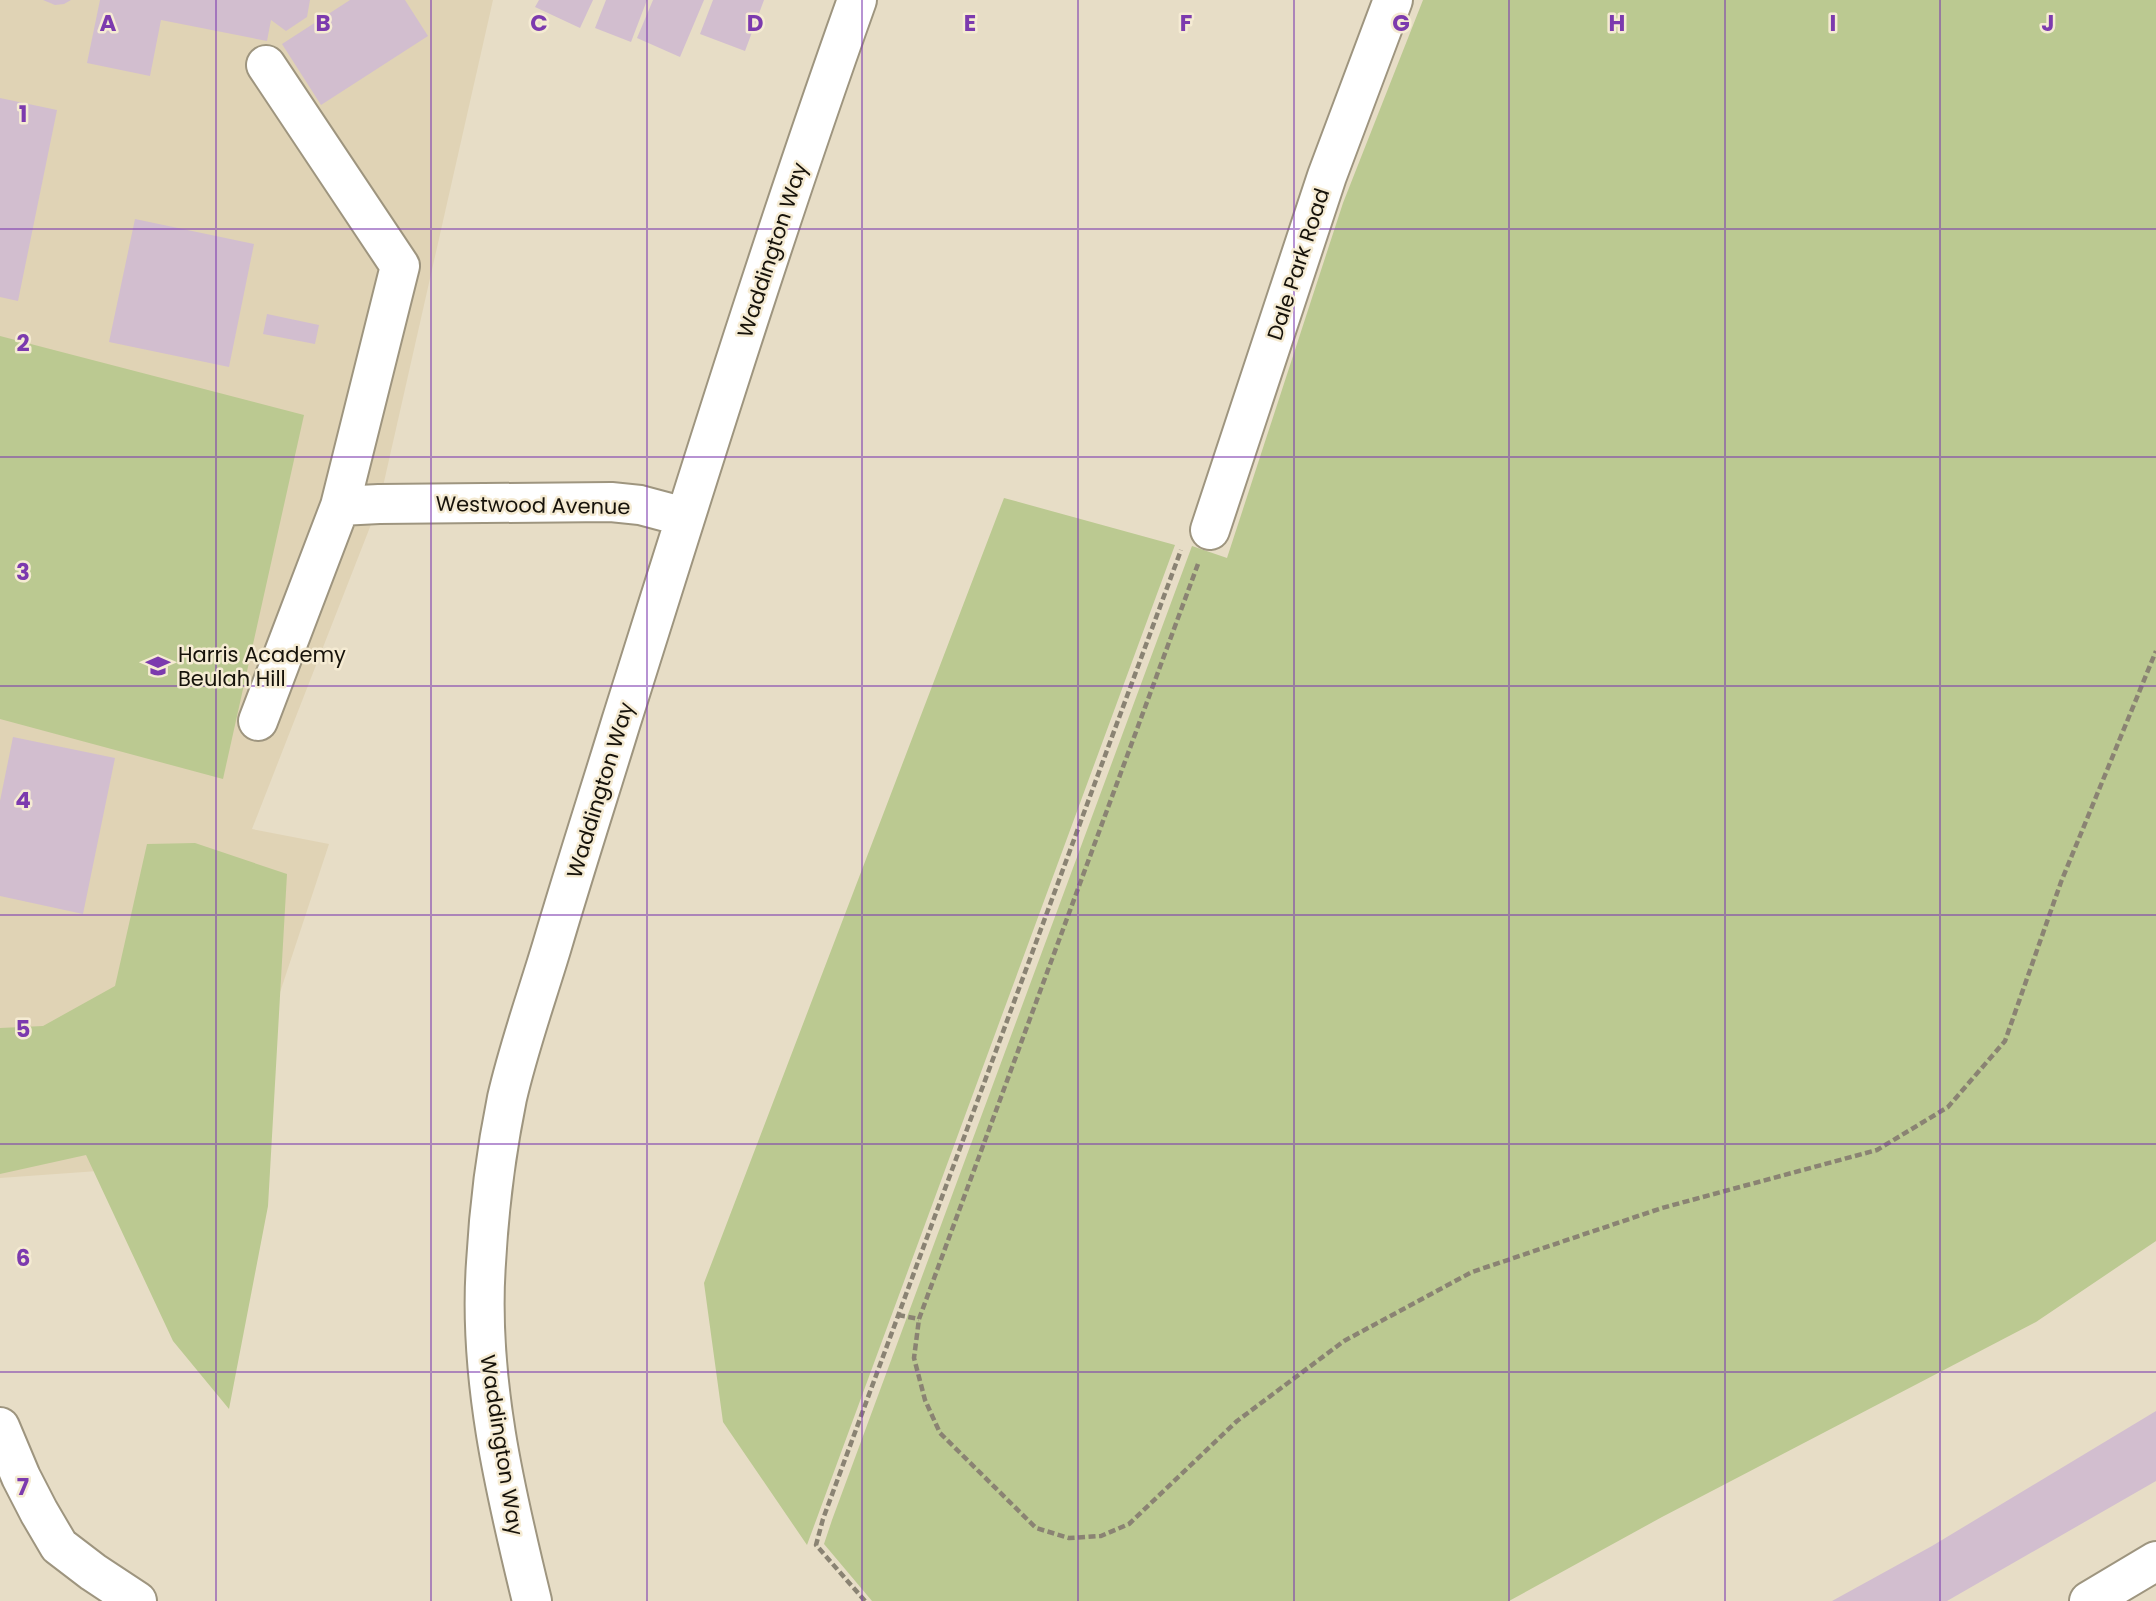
<svg xmlns="http://www.w3.org/2000/svg" width="2156" height="1601" font-family="Poppins,sans-serif">
	<style>
		.built { fill: #e0d3b5 }
		.green { fill: #bbc991 }
		.building { fill: #d2becf }
		.lines { fill: none; stroke-linecap: round; stroke-linejoin: round }
		.minor-casing { stroke: #9e957f; stroke-width: 42 }
		.path { stroke: #8a8373; stroke-width: 4.5; stroke-dasharray: 7 3.5; stroke-linecap: butt }
		.minor { stroke: #fff; stroke-width: 38 }
		.grid { fill: none; stroke: #7c3aae; stroke-width: 2; stroke-opacity: 0.55 }
		.labels { text-anchor: middle; dominant-baseline: central; stroke-width: 5; stroke-linejoin: round; paint-order: stroke }
		.street-label { font-size: 21px; fill: #16120a; stroke: #f5ebd3 }
		.poi-label { font-size: 21px; fill: #16120a; stroke: #f5ebd3; text-anchor: start }
		.grid-label { font-size: 23px; text-anchor: middle; font-weight: bold; fill: #7c3aae; stroke: #f5ebd3; stroke-width: 5; stroke-linejoin: round; paint-order: stroke }
	</style>
	<rect width="100%" height="100%" fill="#e7ddc6"/>
	<path class="built" d="M0,0H493L379,504L252,829L329,844L224,1162L0,1178Z"/>
	<path class="green" d="M1423,0H2156V1241L2036,1322L1662,1517L1509,1601H872L824,1544L832,1520L1192,546L1227,558L1343,203Z
		M0,336L304,415L223,779L0,719Z
		M1004,498L1175,545L807,1545L723,1422L704,1283Z
		M195,843L287,874L268,1206L229,1409L173,1341L86,1155L0,1174V1028L43,1026L115,986L147,844Z"/>
	<path class="building" d="M43,0H71L64,4L55,5Z
		M100,0H310L307,17L286,31L271,20L267,41L161,20L150,76L87,63Z
		M350,0H405L428,36L321,105L282,44Z
		M539,0H593L580,28L535,7Z
		M606,0H647L631,42L595,28Z
		M653,0H704L680,57L637,38Z
		M713,0H764L745,51L700,34Z
		M0,98L57,110L18,301L0,297Z
		M135,219L254,244L229,367L109,342Z
		M267,314L319,325L315,344L263,334Z
		M13,737L115,758L83,914L0,896V801Z
		M2156,1411V1481L1947,1601H1832L1932,1546Z"/>
	<g class="lines">
		<g class="minor-casing">
			<path id="minor" d="M340,506L379,504L611,502L640,505L685,517
				M1210,530L1327,176L1393,0
				M258,721L340,506L400,266L266,65
				M0,1427L21,1477L39,1512L59,1546L93,1572L137,1601
				M532,1601C505,1491 478,1377 486,1263C489,1208 496,1152 507,1098C519,1046 537,996 552,946C574,871 598,797 621,722C697,481 772,238 857,0
				M2089,1601L2156,1561"/>
		</g>
		<path class="path" d="M1198,564L919,1319L914,1358L925,1400L940,1433L1036,1528L1069,1538L1101,1536L1129,1524L1237,1421L1344,1341L1472,1272L1662,1208L1877,1150L1948,1107L2005,1041L2061,882L2156,651
			M898,1315L919,1319
			M865,1601L816,1545L823,1519L1181,550"/>
		<use href="#minor" class="minor"/>
	</g>
	<path class="grid" d="M216,0V1601M431,0V1601M647,0V1601M862,0V1601M1078,0V1601M1294,0V1601M1509,0V1601M1725,0V1601M1940,0V1601M0,229H2156M0,457H2156M0,686H2156M0,915H2156M0,1144H2156M0,1372H2156"/>
	<defs>
		<g id="school-bare" transform="scale(1.89)"><path d="M0-5L7-2L0 1L-7-2ZM-4 1L0 2.5L4 1V4Q0 6-4 4Z" fill="#7c3aae" stroke="#f5ebd3" stroke-width="2.5" paint-order="stroke"/></g>
	</defs>
	<g fill-rule="evenodd">
		<use href="#school-bare" x="158" y="666"/>
	</g>
	<g class="labels">
		<g class="street-label">
			<text transform="translate(772 250) rotate(-72)">Waddington Way</text>
			<text transform="translate(1298 264) rotate(-72)">Dale Park Road</text>
			<text transform="translate(533 505) rotate(1)">Westwood Avenue</text>
			<text transform="translate(600 790) rotate(-73)">Waddington Way</text>
			<text transform="translate(502 1445) rotate(81)">Waddington Way</text>
		</g>
		<g class="poi-label">
			<text x="178" y="654">Harris Academy<tspan x="178" dy="24">Beulah Hill</tspan></text>
		</g>
	</g>
	<g class="grid-label">
		<text x="108" y="31">A</text>
		<text x="323" y="31">B</text>
		<text x="539" y="31">C</text>
		<text x="755" y="31">D</text>
		<text x="970" y="31">E</text>
		<text x="1186" y="31">F</text>
		<text x="1401" y="31">G</text>
		<text x="1617" y="31">H</text>
		<text x="1833" y="31">I</text>
		<text x="2048" y="31">J</text>
		<text x="23" y="122">1</text>
		<text x="23" y="351">2</text>
		<text x="23" y="580">3</text>
		<text x="23" y="808">4</text>
		<text x="23" y="1037">5</text>
		<text x="23" y="1266">6</text>
		<text x="23" y="1495">7</text>
	</g>
</svg>
